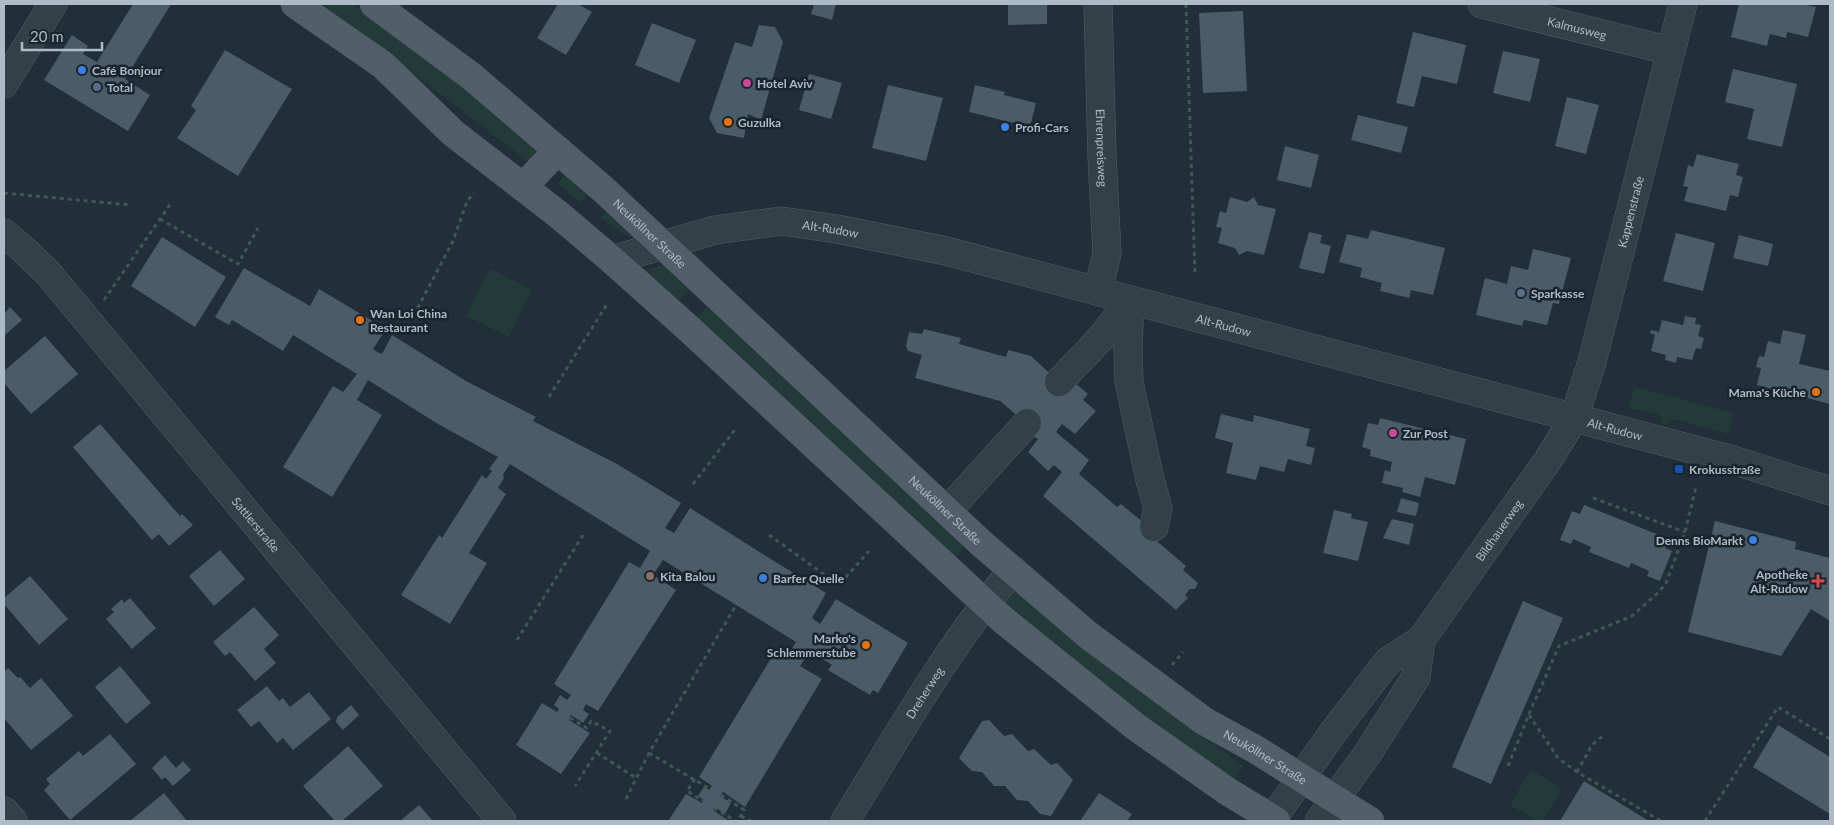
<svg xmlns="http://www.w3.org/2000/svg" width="1834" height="825" font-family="Lato,sans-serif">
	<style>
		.green { fill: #223b38 }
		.building { fill: #4a5c67 }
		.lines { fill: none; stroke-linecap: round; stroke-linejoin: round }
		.minor-casing { stroke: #515e66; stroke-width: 29 }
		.major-casing { stroke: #404c55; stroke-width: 29 }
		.path { stroke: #415755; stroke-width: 3; stroke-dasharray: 4 4; stroke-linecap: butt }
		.minor { stroke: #334048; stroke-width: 28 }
		.major { stroke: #516068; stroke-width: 28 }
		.shop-dot { fill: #3f7fe0; stroke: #19252d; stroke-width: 2 }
		.hotel-dot { fill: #d1479c; stroke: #19252d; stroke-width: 2 }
		.service-dot { fill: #5c6f8a; stroke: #19252d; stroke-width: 2 }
		.food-dot { fill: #e8710a; stroke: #19252d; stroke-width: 2 }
		.transit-dot { fill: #1a4fb4; stroke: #19252d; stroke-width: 2 }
		.education-dot { fill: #8d6e63; stroke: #19252d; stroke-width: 2 }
		.health-dot { fill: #e0444e; stroke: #19252d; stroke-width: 2 }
		.labels { text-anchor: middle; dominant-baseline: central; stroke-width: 5; stroke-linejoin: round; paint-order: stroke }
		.street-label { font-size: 12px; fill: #adbbc5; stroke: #19252d }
		.poi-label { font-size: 12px; font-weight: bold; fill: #adbbc5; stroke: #19252d; text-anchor: start }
	</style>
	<rect width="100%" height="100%" fill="#202f38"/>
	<path class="green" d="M316,4H352L458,80L543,152L532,165L420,78Z
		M567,174L589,193L580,203L558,184L564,175Z
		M608,210L635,237L634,238L621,233L600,218Z
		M666,265L691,287L677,302L645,272L644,269Z
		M490,269L532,290L509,337L466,316Z
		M707,306L964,545L956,559L697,317Z
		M1634,387L1734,413L1728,434L1674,419L1667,425L1663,424L1660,415L1629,408Z
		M1013,592L1017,593L1122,679L1244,766L1235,779C1156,726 1081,667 1008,606L1005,599Z
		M1530,770L1562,788L1543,821H1537L1510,805Z"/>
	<path class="building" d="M133,4H171L125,79L150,95L128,131L44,80L72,35L88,46L83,54L97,62Z
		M558,4H578L592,12L566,55L537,38Z
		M814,4H836L832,20L811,14Z
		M1008,4H1047V24L1008,25Z
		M1739,4H1802L1816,7L1808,37L1787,32L1786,38L1770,34L1767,46L1731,37Z
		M1243,11L1247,91L1203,93L1199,13Z
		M652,23L696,40L679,83L635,65Z
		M759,25L775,27L783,42L761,120L748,114L744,138L717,133L709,118L735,42L752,47Z
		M1413,32L1466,45L1457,84L1422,76L1414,107L1396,103Z
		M225,50L292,89L238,176L177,138L196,110L191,106Z
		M1503,51L1540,59L1530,102L1493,93Z
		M1733,69L1797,84L1782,147L1747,139L1754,109L1725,102Z
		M809,74L842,83L831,119L799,110Z
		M888,85L943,98L926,161L872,148Z
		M975,85L1005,92L1004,95L1036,103L1030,127L969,112Z
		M1567,97L1599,105L1586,154L1555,146Z
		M1358,115L1408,127L1401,153L1351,140Z
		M1285,146L1319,155L1311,188L1277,180Z
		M1697,154L1739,164L1736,175L1743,177L1738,197L1730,195L1726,211L1684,201L1688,187L1683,186L1688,165L1693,167Z
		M1230,197L1247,202L1254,197L1258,205L1276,209L1264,255L1247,251L1239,255L1235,248L1218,243L1222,228L1216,227L1220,211L1226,213Z
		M1371,230L1445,248L1433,295L1411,290L1409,298L1380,291L1382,283L1360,277L1362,268L1339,262L1347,234L1368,239Z
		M1309,232L1322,235L1320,243L1331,246L1324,274L1299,268Z
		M1676,233L1715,243L1703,291L1663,281Z
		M1739,235L1773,244L1768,266L1733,258Z
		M162,237L226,277L195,327L131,286Z
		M1533,249L1571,258L1559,304L1553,303L1547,325L1524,320L1522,326L1476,315L1485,278L1507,284L1511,266L1528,270Z
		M244,268L310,306L319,289L386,329L373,349L377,352L382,354L392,335L466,381L536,417L533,421L617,464L681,503L665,528L674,533L690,508L766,556L826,593L812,618L820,624L836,599L908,643L878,693L873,690L870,695L828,670L832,665L810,651L800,666L822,679L745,807L723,792L720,796L731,803L725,814L715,807L713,810L729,821H668L686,794L702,803L703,801L704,800L698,796L704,787L709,790L712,786L699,777L776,650L787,657L796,642L663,560L653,575L676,590L598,711L586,704L583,710L589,714L583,723L571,715L569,720L590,733L561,774L516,745L542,703L557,712L559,709L554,705L560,695L567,700L571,695L554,684L629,562L640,568L650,551L510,464L503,475L504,478L498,488L506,494L469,553L487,563L450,624L401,595L439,535L442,538L482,475L486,479L492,471L489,469L498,457L438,424L368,380L357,400L382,415L332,497L283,467L333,386L343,392L357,374L293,335L283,351L232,320L229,325L215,317Z
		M10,307L22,320L4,336V314Z
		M1685,316L1696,318L1695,324L1701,325L1698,336L1704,338L1701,349L1696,348L1692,360L1677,357L1676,363L1665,360L1666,355L1651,351L1655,335L1650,333L1651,330L1659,332L1662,320L1683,325Z
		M924,329L961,338L959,344L1006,357L1008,350L1031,356L1059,382L1076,384L1088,394L1083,400L1096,411L1075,434L1062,424L1056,432L1089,460L1079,474L1117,507L1121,504L1156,533L1152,537L1186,566L1183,570L1198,583L1195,589H1190L1185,595L1188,598L1176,610L1043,496L1062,472L1054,465L1048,471L1028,452L1038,439L1030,434L1033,429L1000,401L915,378L922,355L908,351L906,346L909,332L922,334Z
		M1783,330L1806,335L1799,364L1830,371V404L1757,385L1761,368L1756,367L1759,356L1764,357L1768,341L1780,344Z
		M45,336L78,374L31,414L4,383V371Z
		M1221,414L1253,422L1254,415L1310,429L1306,446L1315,448L1311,465L1288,459L1284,472L1260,466L1256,480L1226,473L1233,443L1215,438Z
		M1380,418L1466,439L1455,485L1425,477L1420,497L1402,492L1403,488L1382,483L1385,470L1390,472L1392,462L1370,456L1371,450L1362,447L1368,423L1378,425Z
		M100,424L180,516L182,514L193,525L169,546L159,534L152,540L73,447Z
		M1401,498L1419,503L1416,516L1397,512Z
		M1584,505L1669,539L1665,548L1672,551L1660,581L1647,576L1649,571L1631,563L1629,568L1589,552L1591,547L1573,539L1571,544L1560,540L1572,511L1580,514Z
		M1334,510L1352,514L1351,518L1368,522L1358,561L1323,553Z
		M1392,519L1414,524L1409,545L1383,538Z
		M1715,521L1796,542L1795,549L1830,558V621L1811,609L1781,656L1688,632Z
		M220,550L245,579L214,606L189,576Z
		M30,576L68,619L39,645L4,604V598Z
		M130,598L156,628L132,649L106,619L114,612L111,609L122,599L124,603Z
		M1523,601L1563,618L1491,784L1452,767Z
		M254,607L279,635L264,649L276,663L255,681L230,652L225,656L213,642Z
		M120,666L151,703L126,724L95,687Z
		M8,668L18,678L20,677L30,688L41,678L73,716L31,750L4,718V672Z
		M267,686L279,701L283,698L290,707L309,692L331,719L293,750L283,738L277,743L259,721L251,727L237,710Z
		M351,705L359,715L343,730L336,722L337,717Z
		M989,720L1004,736L1012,734L1028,751L1034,749L1051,765L1057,763L1073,780L1051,816L1040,814L1028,801L1017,800L1005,786H994L982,772L972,771L959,758L982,721Z
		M1778,725L1830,757V814L1753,767Z
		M110,734L136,764L70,820L44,790L50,784L46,779L79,751L83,756Z
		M348,746L383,786L342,821H335L303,786Z
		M165,755L176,768L183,761L191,770L173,786L165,777L162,780L152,768Z
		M1584,781L1644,818L1649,821H1560Z
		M164,793L187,821H130Z
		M1099,793L1132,814L1127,821H1080Z
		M419,805L433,821H400Z"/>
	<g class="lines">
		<g class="minor-casing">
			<g id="minor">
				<path id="s1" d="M1098,4L1102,156L1107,253L1098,291"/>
				<path id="s2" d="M1482,4L1671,51"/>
				<path d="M4,84L53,4"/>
				<path id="s3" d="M4,233L24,250L48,273L502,821"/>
				<path id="s4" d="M612,260L715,230L781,221L837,229L946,251L1733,460L1830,491"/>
				<path d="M1130,300L1128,347L1129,382L1150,480L1158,508L1154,527"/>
				<path d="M1059,382L1101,338L1130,300"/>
				<path d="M947,511L1027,423"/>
				<path d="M4,811L13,821"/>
				<path id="s5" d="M845,821C898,736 947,647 1013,570"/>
				<path id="s6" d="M1271,821L1334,731L1388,661L1421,640L1548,460L1574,418L1592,362L1683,4"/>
				<path d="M1319,821L1368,753L1416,677L1421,640"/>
			</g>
		</g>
		<g class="major-casing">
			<g id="major">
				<path d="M295,4L383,65L453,133L559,215L612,260L688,328L1002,619L1136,727L1227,791L1276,821"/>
				<path id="s7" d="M374,4L471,76L604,190L982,544L1088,635L1204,721L1255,749L1370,821"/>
				<path d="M523,187L558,150"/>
			</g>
		</g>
		<path class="path" d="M1186,4L1195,275
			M4,193L131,205
			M160,219L238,264L258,228
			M104,300L171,203
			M414,315L453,241L467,201L474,193
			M549,397L607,304
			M693,484L737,427
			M1593,498L1685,532
			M769,535L839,585L869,551
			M517,640L585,532
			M1172,665L1183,652
			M1529,715L1558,758L1577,772L1661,821
			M570,718L587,728L591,721L610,731L575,786
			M597,753L636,778
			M649,753L710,789
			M1508,766L1529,714L1559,646L1632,616L1659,592L1666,583L1685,532L1696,487
			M1577,772L1592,745L1604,735
			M695,779L687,791L703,801
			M721,795L744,810L738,821
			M626,799L649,753L736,605
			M714,808L736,821
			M741,816L751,821
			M1705,821L1778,707L1830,739"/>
		<use href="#minor" class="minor"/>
		<use href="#major" class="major"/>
	</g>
	<g class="shop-dot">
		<circle cx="82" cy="70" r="5"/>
		<circle cx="1005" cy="127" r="5"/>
		<circle cx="1753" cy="540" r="5"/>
		<circle cx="763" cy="578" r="5"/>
	</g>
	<g class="hotel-dot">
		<circle cx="747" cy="83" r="5"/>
		<circle cx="1393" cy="433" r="5"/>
	</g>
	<g class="service-dot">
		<circle cx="97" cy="87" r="5"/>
		<circle cx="1521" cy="293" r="5"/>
	</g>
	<g class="food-dot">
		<circle cx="728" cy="122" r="5"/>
		<circle cx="360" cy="320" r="5"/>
		<circle cx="1816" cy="392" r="5"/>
		<circle cx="866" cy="645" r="5"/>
	</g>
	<rect class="transit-dot" x="1674" y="464" width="10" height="10" rx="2.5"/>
	<circle class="education-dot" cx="650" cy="576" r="5"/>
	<path class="health-dot" d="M1815.5 573.5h5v5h5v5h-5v5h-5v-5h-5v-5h5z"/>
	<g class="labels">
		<g class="street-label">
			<text stroke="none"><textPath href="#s2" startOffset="98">Kalmusweg</textPath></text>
			<text stroke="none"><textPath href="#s1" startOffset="144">Ehrenpreisweg</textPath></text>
			<text stroke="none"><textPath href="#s6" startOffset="721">Kappenstraße</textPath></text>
			<text stroke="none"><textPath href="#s4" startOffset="224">Alt-Rudow</textPath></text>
			<text stroke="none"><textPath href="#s7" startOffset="359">Neuköllner Straße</textPath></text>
			<text stroke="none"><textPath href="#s4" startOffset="629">Alt-Rudow</textPath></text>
			<text stroke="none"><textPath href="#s4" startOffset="1034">Alt-Rudow</textPath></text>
			<text stroke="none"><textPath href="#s7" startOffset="764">Neuköllner Straße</textPath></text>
			<text stroke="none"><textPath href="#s3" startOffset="386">Sattlerstraße</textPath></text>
			<text stroke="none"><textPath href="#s6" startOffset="372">Bildhauerweg</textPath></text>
			<text stroke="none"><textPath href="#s5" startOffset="151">Dreherweg</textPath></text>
			<text stroke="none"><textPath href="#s7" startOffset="1169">Neuköllner Straße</textPath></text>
		</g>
		<g class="poi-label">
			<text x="92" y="70">Café Bonjour</text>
			<text x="757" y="83">Hotel Aviv</text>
			<text x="107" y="87">Total</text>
			<text x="738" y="122">Guzulka</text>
			<text x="1015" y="127">Profi-Cars</text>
			<text x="1531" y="293">Sparkasse</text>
			<text x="370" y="313">Wan Loi China<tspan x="370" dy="14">Restaurant</tspan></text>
			<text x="1806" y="392" text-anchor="end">Mama's Küche</text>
			<text x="1403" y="433">Zur Post</text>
			<text x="1689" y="469">Krokusstraße</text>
			<text x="1743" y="540" text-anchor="end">Denns BioMarkt</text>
			<text x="1808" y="574" text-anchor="end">Apotheke<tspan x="1808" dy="14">Alt-Rudow</tspan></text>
			<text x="660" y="576">Kita Balou</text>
			<text x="773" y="578">Barfer Quelle</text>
			<text x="856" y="638" text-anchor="end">Marko's<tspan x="856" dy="14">Schlemmerstube</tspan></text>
		</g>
	</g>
	<rect width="1834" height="825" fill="none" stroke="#adbbc5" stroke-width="10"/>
	<path d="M22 42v8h80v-8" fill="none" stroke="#adbbc5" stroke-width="2.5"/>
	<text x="30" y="42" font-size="15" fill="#adbbc5" stroke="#19252d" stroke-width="4" paint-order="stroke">20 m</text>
</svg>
